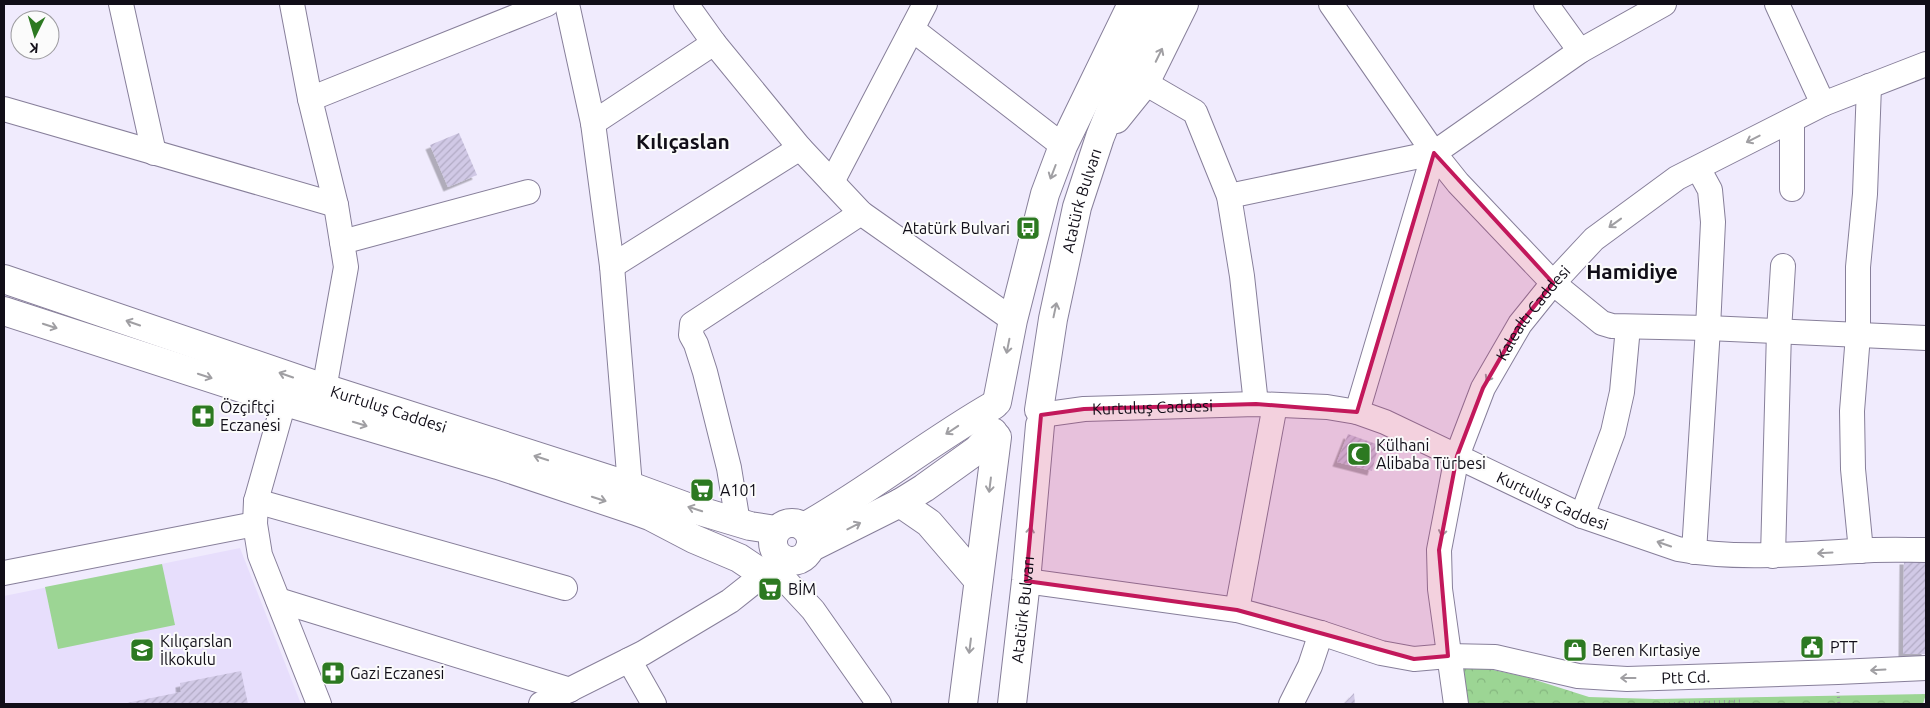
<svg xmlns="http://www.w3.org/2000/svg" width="1930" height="708" font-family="Ubuntu,sans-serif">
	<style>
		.built { fill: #e7defc }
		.park { fill: url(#park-crowns) }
		.garden { fill: #9cd594 }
		.building { fill: url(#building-hatch); filter: url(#shadow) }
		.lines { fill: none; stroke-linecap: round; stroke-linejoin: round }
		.minor-casing { stroke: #877f9a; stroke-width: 26 }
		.major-casing { stroke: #877f9a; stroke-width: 30 }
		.path { stroke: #9692a0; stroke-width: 3; stroke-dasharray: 1 4; stroke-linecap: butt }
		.minor { stroke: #fff; stroke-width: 24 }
		.major { stroke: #fff; stroke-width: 28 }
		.oneway { stroke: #a09fa3 }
		.marked { fill: #c2185b; fill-opacity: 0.2; stroke: #c2185b; stroke-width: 4; stroke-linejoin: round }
		.labels { text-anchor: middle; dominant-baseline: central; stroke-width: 4; stroke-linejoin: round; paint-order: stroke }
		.street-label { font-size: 16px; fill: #110e18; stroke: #fbfbfb }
		.poi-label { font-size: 16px; fill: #110e18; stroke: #fbfbfb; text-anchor: start }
		.district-label { font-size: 21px; font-weight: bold; fill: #110e18; stroke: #fbfbfb }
	</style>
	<defs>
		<pattern id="park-crowns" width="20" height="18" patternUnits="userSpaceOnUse" patternTransform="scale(1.25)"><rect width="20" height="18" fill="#9cd594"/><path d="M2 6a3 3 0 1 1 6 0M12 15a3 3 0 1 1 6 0" fill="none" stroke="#85b67f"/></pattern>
		<pattern id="building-hatch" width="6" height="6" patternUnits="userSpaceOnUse" patternTransform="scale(1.25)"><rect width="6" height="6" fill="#d1c9e6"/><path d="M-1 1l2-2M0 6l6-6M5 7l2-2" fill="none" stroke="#b2abc5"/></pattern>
		<filter id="shadow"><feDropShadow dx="-4.5" dy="4.5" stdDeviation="0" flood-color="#0004"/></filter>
	</defs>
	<rect width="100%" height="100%" fill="#f0ebfd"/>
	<path class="built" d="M240,548L301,704H4V596Z"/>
	<path class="park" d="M1456,662L1526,677L1589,697L1655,699L1926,694L1923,704H1463Z"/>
	<path class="garden" d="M162,564L175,625L58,649L45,587Z"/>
	<path class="building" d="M459,133L477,175L448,187L430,145Z
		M1348,434L1379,445L1372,471L1337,462Z
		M1904,560H1926V654H1903Z
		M241,671L248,704H122L181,692L180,683Z
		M1354,693L1355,704H1344Z"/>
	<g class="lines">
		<g class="minor-casing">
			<g id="minor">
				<path d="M121,4L154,153"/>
				<path d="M292,4L310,99L336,205L346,267L321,406"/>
				<path d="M567,4L593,123L612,266L630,486"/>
				<path d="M686,4L714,43L800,148L861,213L1013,320"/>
				<path d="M1331,4L1434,153L1458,183L1553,283L1602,323L1612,326L1708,328L1926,338"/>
				<path d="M1546,4L1580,51"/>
				<path d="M1777,4L1823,104"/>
				<path d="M912,29L1063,146"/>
				<path d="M1145,83L1195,112L1229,196L1242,276L1256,404"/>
				<path d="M310,99L547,4"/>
				<path d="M4,109L336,205"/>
				<path d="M593,123L714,43"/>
				<path d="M832,182L925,4"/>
				<path d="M1792,189V120"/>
				<path d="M1229,196L1434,153L1580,51L1664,4"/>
				<path d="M342,242L528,192"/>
				<path d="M612,266L800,148"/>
				<path d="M284,402L256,501L255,524L260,555L319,704"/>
				<path d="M1357,412L1434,153"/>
				<path id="s1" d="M1041,415L1084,409L1256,404L1327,407L1357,412L1385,422L1582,516L1678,549C1736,560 1798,554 1857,551C1880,549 1903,550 1926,550"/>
				<path d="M256,501L565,588"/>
				<path d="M1582,516L1613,432L1622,392L1628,327"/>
				<path d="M738,523L729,468L705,372L696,344L691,335L692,324L861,213"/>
				<path d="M1861,551L1853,469L1852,411L1858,335V267L1865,194L1869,86"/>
				<path d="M1694,552L1708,328L1713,222L1710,190L1698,168"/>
				<path d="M1773,556L1779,331L1783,266"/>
				<path d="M773,567L813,610L879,704"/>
				<path d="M4,573L255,524"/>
				<path id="s2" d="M1026,581L1237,610L1321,633L1381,653L1414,659L1448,656L1495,657L1578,676L1627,679L1838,672L1926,668"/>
				<path d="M278,600L570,690"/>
				<path d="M1237,610L1275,405"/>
				<path d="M629,660L654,704"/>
				<path d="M541,704L643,653L730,601L783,559"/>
				<path d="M1291,704L1310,666L1321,633"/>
				<path id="s3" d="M1456,704L1440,589L1439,550L1457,456L1483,388L1520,324L1553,283L1594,239L1677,178L1823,104L1926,64"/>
			</g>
		</g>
		<g class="major-casing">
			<g id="major">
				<path d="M1116,119L1145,83L1184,4"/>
				<path id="s4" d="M4,279L324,388L630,486L690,508L750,526L776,530"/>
				<path d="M4,311L269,397L498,465L636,511L650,516L694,539L739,558L763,574"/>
				<path d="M997,402L1013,320L1045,194L1063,146L1132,4"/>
				<path id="s5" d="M1039,410L1053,319L1077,207L1100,137L1125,74L1159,4"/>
				<path d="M900,503L924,488L977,450L993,432"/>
				<circle cx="792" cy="542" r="19"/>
				<path d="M804,527C870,490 929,442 994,405"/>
				<path d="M810,548L900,503L929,523L978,580"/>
				<path d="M963,704L997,437"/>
				<path id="s6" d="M1012,704L1026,581L1040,425"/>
			</g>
		</g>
		<path class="path" d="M1838,692L1839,704
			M1664,704L1740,701V704"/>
		<use href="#minor" class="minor"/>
		<use href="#major" class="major"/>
	</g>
	<defs><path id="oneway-shaft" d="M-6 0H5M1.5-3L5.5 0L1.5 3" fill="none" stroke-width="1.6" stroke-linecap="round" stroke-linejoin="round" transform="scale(1.25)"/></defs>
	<g class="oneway">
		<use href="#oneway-shaft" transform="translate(1159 55) rotate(-64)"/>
		<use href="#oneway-shaft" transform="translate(1753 139) rotate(153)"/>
		<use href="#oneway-shaft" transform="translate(1053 172) rotate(111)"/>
		<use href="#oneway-shaft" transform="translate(1615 223) rotate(144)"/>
		<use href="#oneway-shaft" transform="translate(1055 310) rotate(-78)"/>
		<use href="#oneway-shaft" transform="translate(133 323) rotate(-161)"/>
		<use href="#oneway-shaft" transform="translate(50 326) rotate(18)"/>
		<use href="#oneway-shaft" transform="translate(1008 346) rotate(101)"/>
		<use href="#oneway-shaft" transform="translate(286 375) rotate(-161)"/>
		<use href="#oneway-shaft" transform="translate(1490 375) rotate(120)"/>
		<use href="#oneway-shaft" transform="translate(205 376) rotate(18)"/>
		<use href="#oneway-shaft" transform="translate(360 424) rotate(17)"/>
		<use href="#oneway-shaft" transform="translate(952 430) rotate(146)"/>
		<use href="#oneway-shaft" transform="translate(541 458) rotate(-162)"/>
		<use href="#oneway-shaft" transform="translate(990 485) rotate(97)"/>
		<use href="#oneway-shaft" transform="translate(599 499) rotate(18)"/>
		<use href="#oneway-shaft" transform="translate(695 509) rotate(-162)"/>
		<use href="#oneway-shaft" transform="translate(854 526) rotate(-27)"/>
		<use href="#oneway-shaft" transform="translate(1443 529) rotate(101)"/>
		<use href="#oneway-shaft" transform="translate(1030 534) rotate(-85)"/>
		<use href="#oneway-shaft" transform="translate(1664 544) rotate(-161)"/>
		<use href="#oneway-shaft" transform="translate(1825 553) rotate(177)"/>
		<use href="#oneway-shaft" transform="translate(970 646) rotate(97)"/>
		<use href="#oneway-shaft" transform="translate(1878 670) rotate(177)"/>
		<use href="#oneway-shaft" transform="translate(1628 678) rotate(-180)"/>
	</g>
	<path class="marked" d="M1434,153L1553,283L1520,324L1483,388L1457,456L1439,550L1448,656L1414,659L1237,610L1026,581L1041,415L1084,409L1256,404L1357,412Z"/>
	<defs>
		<g id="bus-square" transform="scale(1.25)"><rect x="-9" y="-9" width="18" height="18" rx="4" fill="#2c7921" stroke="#fbfbfb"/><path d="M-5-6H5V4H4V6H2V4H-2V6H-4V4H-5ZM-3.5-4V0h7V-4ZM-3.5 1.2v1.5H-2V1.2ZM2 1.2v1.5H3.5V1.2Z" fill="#fff"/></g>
		<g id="pharmacy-square" transform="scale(1.25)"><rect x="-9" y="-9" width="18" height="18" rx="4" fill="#2c7921" stroke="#fbfbfb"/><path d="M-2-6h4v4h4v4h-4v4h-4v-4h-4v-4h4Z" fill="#fff"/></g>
		<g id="mosque-square" transform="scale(1.25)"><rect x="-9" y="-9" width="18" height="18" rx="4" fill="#2c7921" stroke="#fbfbfb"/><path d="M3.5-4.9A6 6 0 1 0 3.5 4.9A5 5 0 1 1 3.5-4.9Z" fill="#fff"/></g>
		<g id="supermarket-square" transform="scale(1.25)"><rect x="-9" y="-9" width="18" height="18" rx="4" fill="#2c7921" stroke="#fbfbfb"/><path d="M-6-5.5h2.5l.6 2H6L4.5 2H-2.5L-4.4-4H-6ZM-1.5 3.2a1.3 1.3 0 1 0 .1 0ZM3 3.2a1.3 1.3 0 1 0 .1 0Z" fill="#fff"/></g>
		<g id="civic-square" transform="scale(1.25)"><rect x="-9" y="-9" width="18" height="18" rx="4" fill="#2c7921" stroke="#fbfbfb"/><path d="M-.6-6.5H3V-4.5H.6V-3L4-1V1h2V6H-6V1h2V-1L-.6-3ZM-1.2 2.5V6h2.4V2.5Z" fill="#fff"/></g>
		<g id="school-square" transform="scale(1.25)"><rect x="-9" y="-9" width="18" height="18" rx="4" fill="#2c7921" stroke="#fbfbfb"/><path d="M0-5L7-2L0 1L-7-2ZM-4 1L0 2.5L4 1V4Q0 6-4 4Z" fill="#fff"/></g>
		<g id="shop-square" transform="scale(1.25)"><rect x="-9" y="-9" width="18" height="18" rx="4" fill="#2c7921" stroke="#fbfbfb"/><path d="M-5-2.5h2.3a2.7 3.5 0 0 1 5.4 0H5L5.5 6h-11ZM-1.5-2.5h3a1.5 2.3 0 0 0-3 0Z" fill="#fff"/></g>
	</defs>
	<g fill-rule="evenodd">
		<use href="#bus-square" x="1028" y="228"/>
		<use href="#pharmacy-square" x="203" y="416"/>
		<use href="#mosque-square" x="1359" y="454"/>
		<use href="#supermarket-square" x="702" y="490"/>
		<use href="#supermarket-square" x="770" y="589"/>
		<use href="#civic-square" x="1812" y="647"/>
		<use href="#school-square" x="142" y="650"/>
		<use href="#shop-square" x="1575" y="650"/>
		<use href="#pharmacy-square" x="333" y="673"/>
	</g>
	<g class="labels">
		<g class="street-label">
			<text stroke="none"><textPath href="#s5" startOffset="214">Atatürk Bulvarı</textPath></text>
			<text stroke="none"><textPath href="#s3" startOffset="414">Kalealtı Caddesi</textPath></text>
			<text stroke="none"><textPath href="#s1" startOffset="112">Kurtuluş Caddesi</textPath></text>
			<text stroke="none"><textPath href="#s4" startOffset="406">Kurtuluş Caddesi</textPath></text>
			<text stroke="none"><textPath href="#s1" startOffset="532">Kurtuluş Caddesi</textPath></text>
			<text stroke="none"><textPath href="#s6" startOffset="95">Atatürk Bulvarı</textPath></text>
			<text stroke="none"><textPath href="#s2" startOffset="671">Ptt Cd.</textPath></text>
		</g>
		<g class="poi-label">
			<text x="1010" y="228" text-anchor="end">Atatürk Bulvari</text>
			<text x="220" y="407">Özçiftçi<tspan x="220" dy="18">Eczanesi</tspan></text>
			<text x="1376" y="445">Külhani<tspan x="1376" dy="18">Alibaba Türbesi</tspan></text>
			<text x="720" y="490">A101</text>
			<text x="788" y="589">BİM</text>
			<text x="160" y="641">Kılıçarslan<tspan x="160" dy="18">İlkokulu</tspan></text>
			<text x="1830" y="647">PTT</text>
			<text x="1592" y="650">Beren Kırtasiye</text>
			<text x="350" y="673">Gazi Eczanesi</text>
		</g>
		<g class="district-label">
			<text x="683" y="141">Kılıçaslan</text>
			<text x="1632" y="271">Hamidiye</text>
		</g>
	</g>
	<rect width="1930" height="708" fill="none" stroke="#110e18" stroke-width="10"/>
	<g transform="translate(35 35) rotate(185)"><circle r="24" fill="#fbfbfb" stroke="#9d9ca0"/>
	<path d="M0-4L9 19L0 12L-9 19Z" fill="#2c7921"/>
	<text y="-8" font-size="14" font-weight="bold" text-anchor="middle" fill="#110e18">K</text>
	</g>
</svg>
